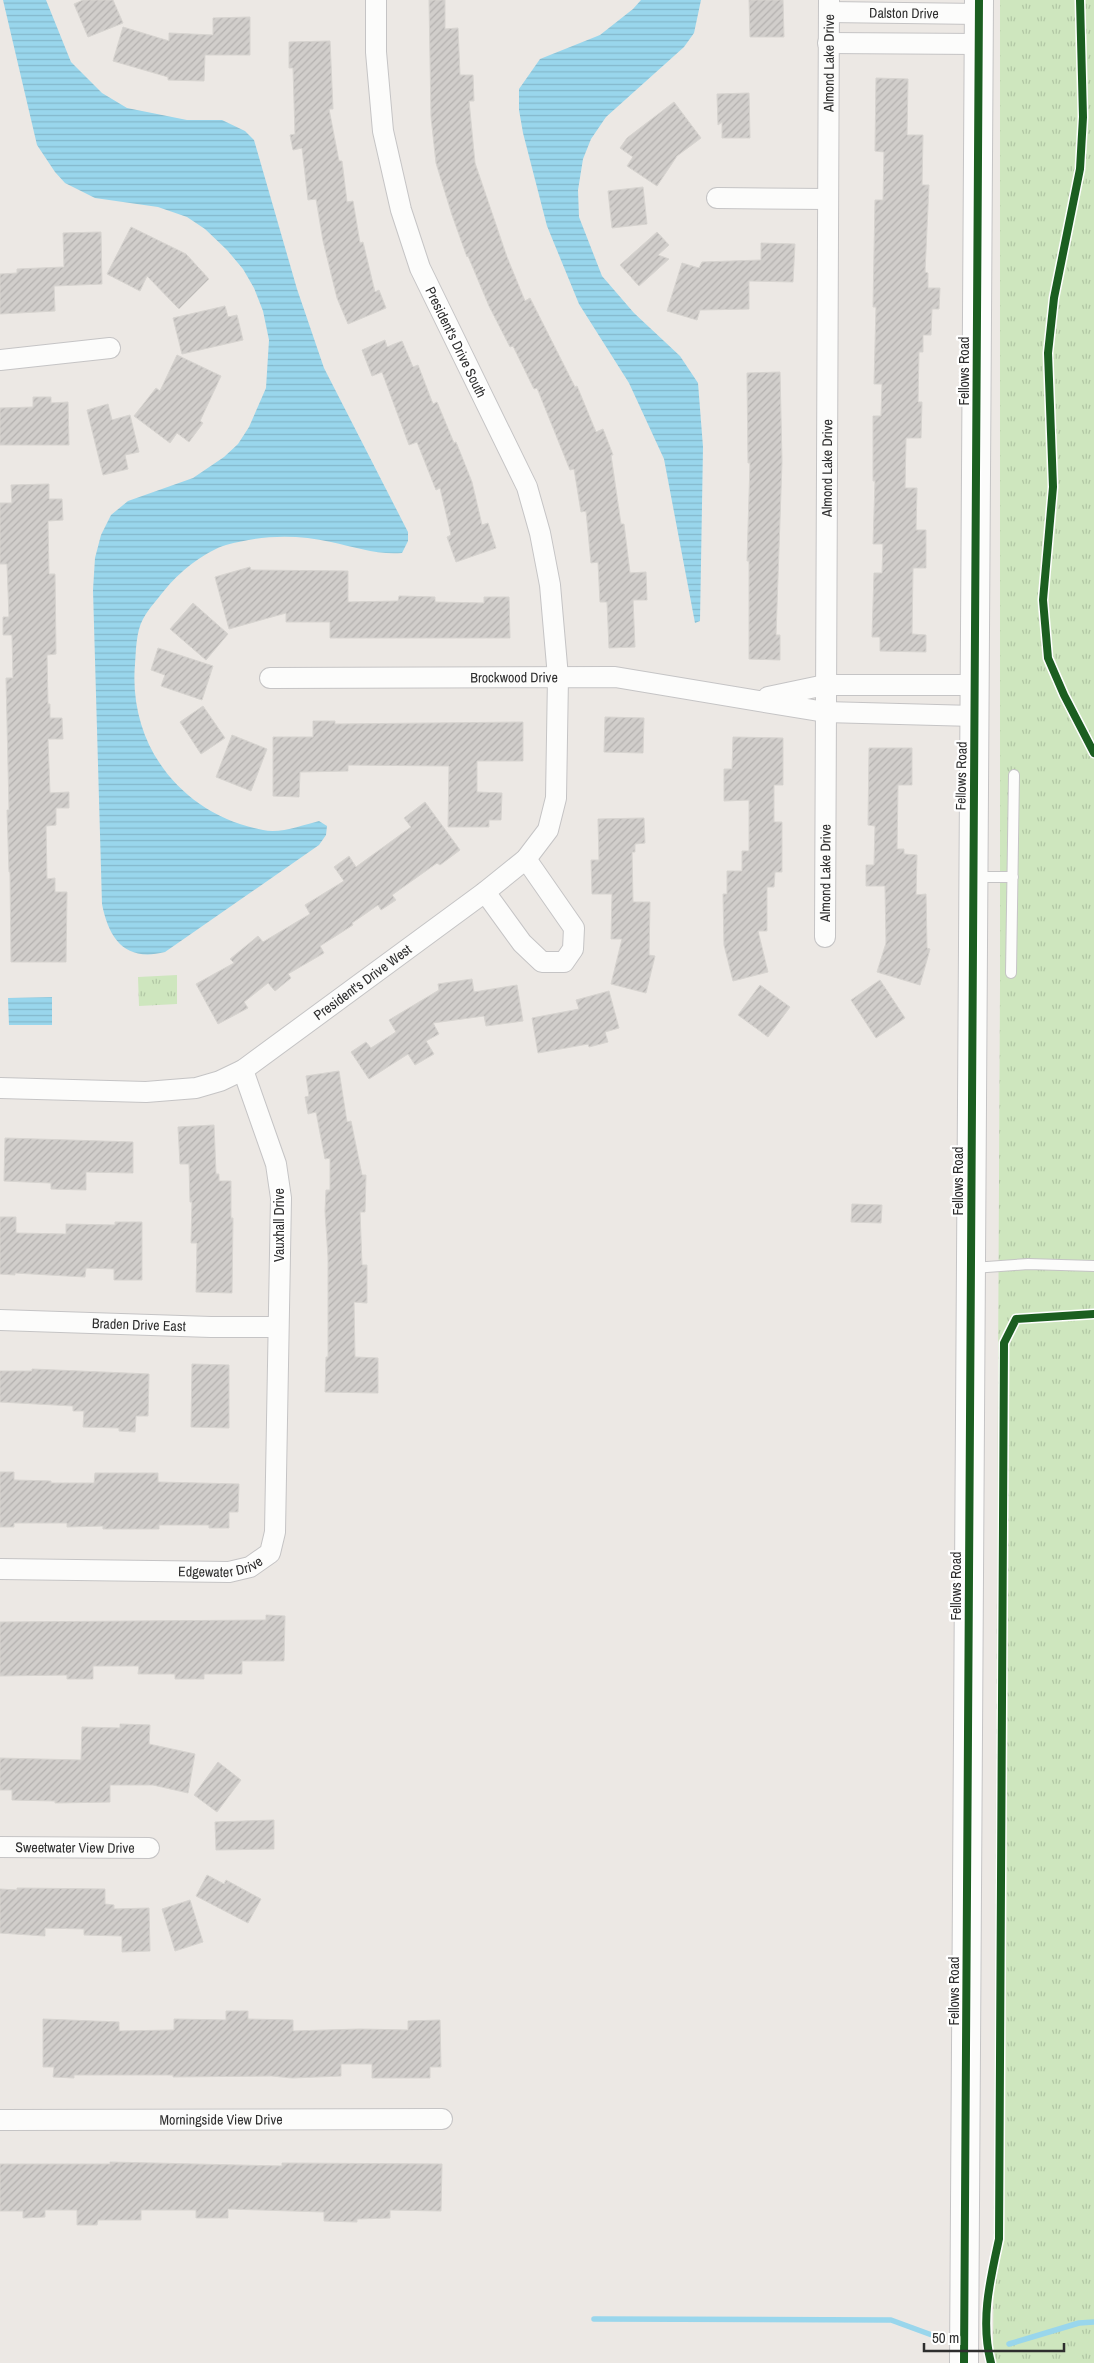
<svg xmlns="http://www.w3.org/2000/svg" width="1094" height="2363" font-family="'Archivo Narrow',sans-serif">
	<style>
		.park { fill: url(#park-tufts) }
		.water { fill: url(#water-rules) }
		.lines { fill: none; stroke-linecap: round; stroke-linejoin: round }
		.stream { stroke: #99d6ec; stroke-width: 5.5 }
		.building { fill: url(#building-hatch); stroke: #d7d4d0 }
		.lane-casing { stroke: #c5c4c5; stroke-width: 12 }
		.street-casing { stroke: #c5c4c5; stroke-width: 22 }
		.secondary-casing { stroke: #c5c4c5; stroke-width: 30 }
		.lane { stroke: #fcfcfb; stroke-width: 10 }
		.street { stroke: #fcfcfb; stroke-width: 20 }
		.secondary { stroke: #fcfcfb; stroke-width: 28 }
		.cycleway-casing { stroke: #fff; stroke-width: 11 }
		.cycleway { stroke: #1b5e20; stroke-width: 8 }
		.labels { text-anchor: middle; dominant-baseline: central; stroke-width: 4.5; stroke-linejoin: round; paint-order: stroke }
		.street-label { font-size: 14px; fill: #2e2e2e; stroke: #fff }
	</style>
	<defs>
		<pattern id="park-tufts" width="24" height="20" patternUnits="userSpaceOnUse" patternTransform="scale(1.25)"><rect width="24" height="20" fill="#cee6be"/><path d="M3 7l-1-3M5 7V3M7 7l1-3M15 17l-1-3M17 17v-4M19 17l1-3" fill="none" stroke="#b1c6a4"/></pattern>
		<pattern id="water-rules" width="6" height="5" patternUnits="userSpaceOnUse" patternTransform="scale(1.25)"><rect width="6" height="5" fill="#99d6ec"/><path d="M0 2.5h6" fill="none" stroke="#84b8cb"/></pattern>
		<pattern id="building-hatch" width="6" height="6" patternUnits="userSpaceOnUse" patternTransform="scale(1.25)"><rect width="6" height="6" fill="#d1cecb"/><path d="M-1 1l2-2M0 6l6-6M5 7l2-2" fill="none" stroke="#b4b1af"/></pattern>
	</defs>
	<rect width="100%" height="100%" fill="#ece8e4"/>
	<path class="park" d="M1000,0H1094V2363H993L1000,985Z
		M177,975V1004L139,1006L138,977Z"/>
	<path class="water" d="M3,0H46L71,62L102,93L127,108L187,120H222L245,131L254,140L297,289L324,368L408,532V541L402,553C377,555 355,547 331,542C296,534 261,535 226,545C206,551 182,570 168,586C160,596 149,608 143,619C136,632 136,650 135,664C128,747 183,815 263,830C280,834 303,825 319,821L327,826L326,835L319,845L165,952C126,962 109,940 102,904L93,590L95,558L101,535L111,515L128,501L193,478L224,457L238,444L249,427L266,388L269,340L263,311L254,288L243,269L227,250L205,229L187,217L158,207L95,198L65,183L55,172L37,145Z
		M641,0H701L694,33L684,47L606,117L591,139L583,159L578,190L579,217L602,276L634,313L680,356L698,383L703,447L700,621L695,623L664,459L629,383L579,304L547,226L523,133L519,110V89L540,59L600,35L633,9Z
		M52,997V1025H9L8,998Z"/>
	<g class="lines">
		<path class="stream" d="M594,2319L891,2320L940,2338
			M1009,2344L1079,2323L1094,2322"/>
	</g>
	<path class="building" d="M83,0H113L123,23L88,37L74,4Z
		M429,0H445V29L458,28L460,75H473L474,101H469L475,163L507,257L525,301L530,298L575,387L577,386L596,432L603,429L613,455H611L621,524H624L630,573L646,572L647,600H633L635,647L609,648L607,602H600L598,562L591,563L586,511L581,512L574,469L570,470L537,388L534,389L513,346L510,347L489,306L468,256L467,257L452,215L436,163L431,117Z
		M749,0H783L784,37H750Z
		M250,17V55H205L204,81L168,80V77L113,61L123,27L169,41V33L213,35V18Z
		M330,41L333,109H329L339,161H342L347,202L353,201L360,243L363,242L375,292L379,290L386,308L348,324L337,298L323,241L316,199L308,200L302,148L293,150L290,135L295,134L293,68H289V42Z
		M876,78L908,79L907,135H923L922,185H929L925,272L928,273V288H940L939,309H932L931,335H923V352H919L918,402H922L921,438H906L905,488H917L916,530H926V568H913L912,634L926,635V652L880,651V637H872L874,573H882L883,544H873L875,481H873V416H881L882,384H874L876,307H873L875,200H883L884,152L875,151Z
		M749,93L750,138H722V122L718,125L717,94Z
		M674,102L701,138L677,156L657,186L627,166L633,157L620,148L627,138Z
		M643,187L647,224L612,228L608,191Z
		M131,227L186,254L209,279L179,309L147,276L140,291L107,274Z
		M101,232L102,284L54,286L55,311L0,314V274L17,273V269L64,267L63,233Z
		M657,232L669,245L658,255L669,259L639,286L620,265Z
		M761,243L795,244L793,282L749,281V309L700,310L697,320L667,311L682,263L699,268L702,262L761,260Z
		M225,306L228,317L237,315L243,340L182,354L173,318Z
		M385,340L387,347L402,341L413,367L418,365L433,404L437,402L454,443L456,442L472,482L482,525L488,523L496,548L456,562L447,537L451,535L440,488L436,490L417,442L409,445L382,372L372,376L362,350Z
		M177,355L221,376L200,421L203,423L189,442L177,433L170,443L134,416L156,388L160,391Z
		M780,372L782,462L776,635H780V660L749,659V561H747L750,463H748L747,373Z
		M33,397H51V403L68,402L69,445H0V408L33,407Z
		M108,404L112,420L130,415L139,452L125,455L128,469L103,475L87,410Z
		M49,484V499H62L63,520L48,521L49,574H55L56,654L47,655L48,704H50V718H62L63,739H48L50,793L69,792V808H56V825L46,826L47,879L55,878V892H67L66,962H11L10,872H9L7,810H9L6,678H13L12,635H3V617H9L7,564H0V503H12L11,485Z
		M250,567L251,570L348,571V602L398,601L399,596L435,597V602L484,603V597H509L510,638H330V622H286V613L229,629L215,577Z
		M193,603L228,634L206,660L170,629Z
		M158,648L213,666L202,700L161,686L165,675L151,670Z
		M203,706L225,738L201,754L180,722Z
		M605,717L644,718L643,753L604,752Z
		M313,721H335V724L523,722V761H477V792L502,793L501,820H489V827H448L449,766L348,765V771L300,772L299,797L273,796V737H313Z
		M232,735L267,749L251,791L216,777Z
		M733,737L783,738V785H774V822H782V872H775L774,887H767V931H758L768,972L733,981L724,945L723,894H727V871H742V851H749V800L724,801V769H732Z
		M869,748H912V785H898L897,849H904V854L917,855L916,895L926,894L927,948L930,949L920,985L877,972L886,943L885,886H866V865H874L875,826L868,825Z
		M425,802L460,850L440,865L437,863L392,895L396,900L381,910L378,905L352,923L353,925L320,946L324,953L288,974L291,978L275,991L268,983L244,1002L248,1008L218,1024L196,984L234,963L230,959L258,936L263,942L310,914L305,905L344,881L334,867L349,856L356,867L411,827L404,818Z
		M644,818L645,843L635,844V852H632L633,902H650L649,955L655,956L646,993L611,984L622,939H611L612,894H592L591,860H599L598,819Z
		M472,979L474,992L517,985L523,1021L486,1026L484,1016L433,1023L439,1034L426,1041L434,1054L415,1065L408,1054L369,1079L351,1052L366,1042L371,1048L396,1032L389,1020L439,990L438,984Z
		M880,980L905,1018L876,1038L851,1000Z
		M760,985L790,1007L768,1037L738,1015Z
		M609,991L619,1028L605,1032L608,1042L589,1047L588,1044L538,1053L532,1018L579,1009L576,1000Z
		M339,1071L347,1122L351,1121L362,1175H366L365,1212H360L362,1265H367V1303L354,1302L355,1357L378,1358V1393L325,1392L326,1357H328V1257L325,1211L326,1190H330V1158L325,1159L316,1112L308,1114L305,1097L309,1096L306,1076Z
		M214,1125L216,1174H219V1181H231V1218H233L232,1293L196,1292L197,1243H191L192,1202H190L189,1164H180L178,1127Z
		M5,1138L133,1142V1173L86,1172V1190L51,1189V1183L4,1181Z
		M852,1204L882,1205L881,1223L851,1222Z
		M0,1217H16V1233L66,1234V1224L115,1225V1222H142V1280H114V1269L86,1268L85,1277L15,1273V1275L0,1274Z
		M192,1364L229,1365V1428L191,1427Z
		M32,1369L149,1374L148,1416H136L135,1432L119,1431V1428L83,1427L84,1411H73V1406L0,1402V1371H32Z
		M0,1472H14V1480L51,1481V1483H94L95,1473H158V1482L239,1484L238,1512H229V1528H209V1525H159V1529H103V1526L67,1527V1523H14V1527H0Z
		M266,1615L285,1616L284,1661H242V1674H204V1679H175V1674H138L139,1666H93V1679H67V1675L0,1676V1622L266,1620Z
		M120,1724L150,1725L149,1744L195,1754L188,1793L153,1785H110V1802L55,1803V1801L12,1800V1790H0V1758L81,1760L82,1727L120,1728Z
		M218,1762L241,1780L217,1812L194,1795Z
		M274,1820V1849L216,1850L215,1822Z
		M207,1875L224,1884L226,1880L261,1899L248,1923L196,1896Z
		M17,1888L105,1889V1904L114,1905V1909L149,1908L150,1951L122,1952V1936L84,1935V1929L45,1928V1936L0,1933V1889L17,1890Z
		M190,1900L203,1942L175,1951L162,1909Z
		M226,2011H248V2019L293,2020V2031L360,2029L408,2030V2021L440,2020L441,2067H430V2078H372V2064H341V2076L292,2078L272,2076L173,2077V2075H74V2078L53,2077L54,2067H43V2019L119,2022V2031L174,2030V2019L226,2020Z
		M110,2162L282,2166V2163L442,2164L441,2211L390,2210V2218L357,2219V2222L324,2221V2212L228,2209V2218H196V2210H141V2220H98L97,2225H77V2210H45V2217L23,2218V2211H0V2164H110Z"/>
	<g class="lines">
		<g class="lane-casing">
			<path id="lane" d="M976,877H1013
				M1011,973L1014,775
				M973,1268L1028,1264L1094,1266"/>
		</g>
		<g class="street-casing">
			<g id="street">
				<path id="s1" d="M829,12L979,14"/>
				<path d="M828,43L978,44"/>
				<path d="M717,198L827,199"/>
				<path d="M0,360L110,348"/>
				<path id="s2" d="M270,678L615,677L825,712L974,716"/>
				<path d="M768,697L825,685H975"/>
				<path d="M485,892L522,943L542,962H564L573,949L574,928L526,859"/>
				<path id="s3" d="M825,937L829,0"/>
				<path id="s4" d="M0,1088L146,1092L196,1088L220,1081L243,1070L485,892L526,859L548,830L556,798L558,677L550,585L540,533L527,487L420,268L401,210L383,131L376,52V0"/>
				<path id="s5" d="M0,1320L211,1327H278"/>
				<path id="s6" d="M0,1569L229,1572L250,1567L270,1553L275,1532L281,1198L276,1164L243,1070"/>
				<path id="s7" d="M0,1847L149,1848"/>
				<path id="s8" d="M0,2120L442,2119"/>
			</g>
		</g>
		<g class="secondary-casing">
			<path id="secondary" d="M964,2363L979,0"/>
		</g>
		<use href="#lane" class="lane"/>
		<use href="#street" class="street"/>
		<use href="#secondary" class="secondary"/>
		<g class="cycleway-casing">
			<path id="cycleway" d="M1080,0L1083,117L1080,169L1054,298L1048,353L1053,487L1043,600L1048,658L1064,695L1094,753
				M964,2363L979,0
				M991,2363C980,2321 990,2280 999,2239L1004,1343L1016,1319L1094,1314"/>
		</g>
		<use href="#cycleway" class="cycleway"/>
	</g>
	<g class="labels">
		<g class="street-label">
			<text stroke="none"><textPath href="#s1" startOffset="75">Dalston Drive</textPath></text>
			<text stroke="none"><textPath href="#s3" startOffset="874">Almond Lake Drive</textPath></text>
			<text transform="translate(456 342) rotate(64)">President's Drive South</text>
			<text transform="translate(964 371) rotate(-90)">Fellows Road</text>
			<text stroke="none"><textPath href="#s3" startOffset="469">Almond Lake Drive</textPath></text>
			<text stroke="none"><textPath href="#s2" startOffset="244">Brockwood Drive</textPath></text>
			<text transform="translate(961 776) rotate(-89)">Fellows Road</text>
			<text stroke="none"><textPath href="#s3" startOffset="64">Almond Lake Drive</textPath></text>
			<text stroke="none"><textPath href="#s4" startOffset="395">President's Drive West</textPath></text>
			<text transform="translate(958 1181) rotate(-90)">Fellows Road</text>
			<text transform="translate(279 1225) rotate(-90)">Vauxhall Drive</text>
			<text stroke="none"><textPath href="#s5" startOffset="139">Braden Drive East</textPath></text>
			<text stroke="none"><textPath href="#s6" startOffset="221">Edgewater Drive</textPath></text>
			<text transform="translate(956 1586) rotate(-90)">Fellows Road</text>
			<text stroke="none"><textPath href="#s7" startOffset="75">Sweetwater View Drive</textPath></text>
			<text transform="translate(954 1991) rotate(-90)">Fellows Road</text>
			<text stroke="none"><textPath href="#s8" startOffset="221">Morningside View Drive</textPath></text>
		</g>
	</g>
	<path d="M924 2343v8h140v-8" fill="none" stroke="#2e2e2e" stroke-width="2.5"/>
	<text x="932" y="2343" font-size="15" fill="#2e2e2e" stroke="#ffffff" stroke-width="4" paint-order="stroke">50 m</text>
</svg>
